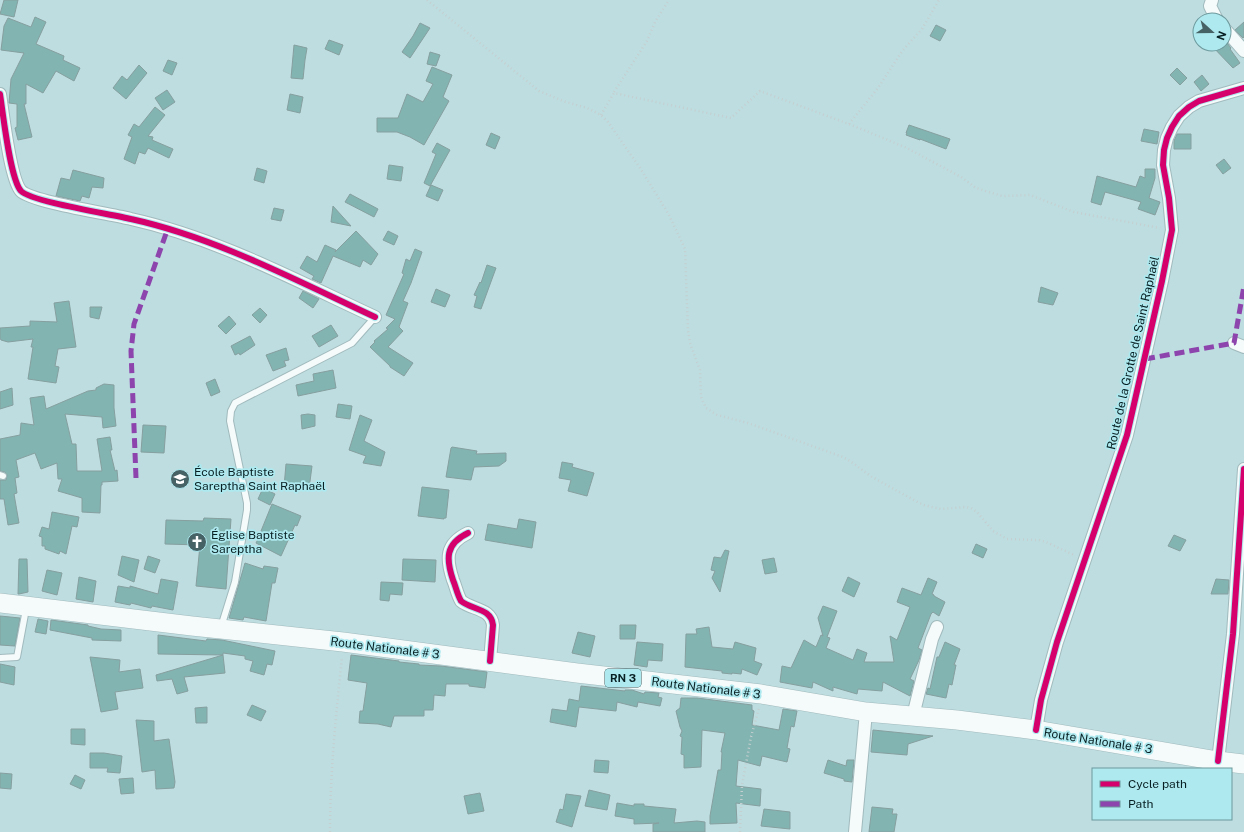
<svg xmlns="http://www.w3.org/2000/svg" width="1244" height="832" font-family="'Public Sans',sans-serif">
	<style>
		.building { fill: #82b4b1; stroke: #869f9f }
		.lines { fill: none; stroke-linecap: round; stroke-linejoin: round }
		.lane-casing { stroke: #a1babd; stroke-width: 8 }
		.street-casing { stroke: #a1babd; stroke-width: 14 }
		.primary-casing { stroke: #a1babd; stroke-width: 20 }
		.path { stroke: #c5cfd0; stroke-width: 2.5; stroke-dasharray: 1 3; stroke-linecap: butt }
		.lane { stroke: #f5fafa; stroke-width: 6 }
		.street { stroke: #f5fafa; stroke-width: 12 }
		.primary { stroke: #f5fafa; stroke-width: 19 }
		.quiet { stroke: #8e44ad; stroke-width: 5; stroke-dasharray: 10 5; stroke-linecap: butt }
		.cycleway-casing { stroke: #aee9ef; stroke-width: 8 }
		.cycleway { stroke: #d6006c; stroke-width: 6 }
		.labels { text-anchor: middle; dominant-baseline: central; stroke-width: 3.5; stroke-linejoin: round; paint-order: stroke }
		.shield { fill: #aee9ef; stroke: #3a5c60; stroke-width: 1 }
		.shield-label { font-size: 11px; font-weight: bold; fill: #082023 }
		.street-label { font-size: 12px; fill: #082023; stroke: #aee9ef }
		.poi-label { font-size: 12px; fill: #082023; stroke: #aee9ef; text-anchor: start }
	</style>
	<rect width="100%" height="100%" fill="#bddde0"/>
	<path class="building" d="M4,0H18L14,17L0,14Z
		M35,17L46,22L36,44L64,56L63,60L80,68L74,81L56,71L43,93L26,84V104H24L32,137L18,140L15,128L17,127V104L9,103L11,79L24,53L1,50L4,26L8,18L31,27Z
		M1244,22V37L1243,38L1235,30Z
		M420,23L430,28L410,58L402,52L413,36Z
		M936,25L946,30L940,41L930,36Z
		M1224,39L1231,48L1230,49L1240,63L1233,68L1210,44H1224Z
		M329,40L343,45L339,55L325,49Z
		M294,45L307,48L305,60L303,79L291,78Z
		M430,52L440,55L436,66L427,64Z
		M168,60L177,63L172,75L163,71Z
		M139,65L147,73L126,99L113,88L122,76L127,80Z
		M432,67L452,75L443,97L449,101L424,145L410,137L397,132H377V118H398L407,94L423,102L433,84L426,81Z
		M1177,68L1187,78L1180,85L1170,75Z
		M1202,75L1209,84L1201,91L1194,82Z
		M167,90L175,102L163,110L155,98Z
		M290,94L303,97L300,113L287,110Z
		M155,107L165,115L148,136L153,137L152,140L173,149L169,158L148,148L145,154L139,152L135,164L124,159L132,137L128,135L134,124L139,127Z
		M909,125L950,139L946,149L920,139V140L906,135L907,133H906Z
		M1144,129L1159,132L1157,144L1141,141Z
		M491,133L500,137L495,149L486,145Z
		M1177,134H1191V149H1174V141Z
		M437,143L450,150L430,186L424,183L436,154L432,152Z
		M1224,159L1231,168L1223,174L1216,165Z
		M389,165L403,167L401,181L387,179Z
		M257,168L267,171L264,183L254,180Z
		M1145,169H1155V178L1149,198L1160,202L1155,215L1138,209L1141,202L1105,192L1101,205L1091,202L1097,176L1136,187L1140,176L1145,178Z
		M73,170L104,178L103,188L92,187L89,198L82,196L80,201L56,196L61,178L70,180Z
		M431,185L443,190L438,201L426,196Z
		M350,194L378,209L374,217L345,202Z
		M333,206L351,226L331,222Z
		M274,208L284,210L281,221L271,219Z
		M356,231L378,254L371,265L363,260L360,267L333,256L321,283L312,279L314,276L300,268L307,256L317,262L325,245L336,250L335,252Z
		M388,231L398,236L394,245L383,240Z
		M415,249L422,252L411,283L403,301L408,303L399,327L403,331L388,347L413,363L404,376L390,367V366L370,347L375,342L374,341L388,329L386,328L395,319L386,315L404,274L402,273L406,259L410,261Z
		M487,265L496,268L481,309L474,307L477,296L474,295L480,282L481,283Z
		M1041,287L1058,293L1053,305L1038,302Z
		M436,289L450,295L445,307L431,302Z
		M303,291L319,299L313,308L299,298Z
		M69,301L76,347L58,349L55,366L59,367L56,383L28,379L33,347H31L33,339L8,342L1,340L0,338V328L30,326V321L57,322L54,303Z
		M90,307H102L99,319L90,317Z
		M260,308L267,315L260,323L252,315Z
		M229,316L236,324L226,334L218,326Z
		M331,325L338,336L319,347L312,336Z
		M250,336L255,345L240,355L239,353L235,355L231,346Z
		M286,348L289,360L284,361L286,366L273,371L266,355Z
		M333,370L336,388L298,396L296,385L314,381L313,374Z
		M215,379L220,392L211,396L206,383Z
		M104,384L114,385V408L116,426L103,428L102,417L65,414L72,444H76L77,471H102L97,439L110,437L112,450H110L115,471L117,470L118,481L102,482V485H101L100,513L82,512V498L58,491L62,479H58L57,463L41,469L35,453L16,460L19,477L15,478L17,493L14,494L19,523L8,525L4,499H0V480H6L7,475L5,472L0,471V439L20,435L21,423L34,425L30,398L44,396L46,409L88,391L96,390V388Z
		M12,388L13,405L0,409V392Z
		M338,404L352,406L350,419L336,417Z
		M308,414L315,415V426L302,429L301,415Z
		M360,415L372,420L364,441L385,452L381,466L363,463L366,456L349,450Z
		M143,425L166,426L164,453L141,452Z
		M452,447L477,451L476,454L506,453V461L499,466L474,467L471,480L446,477L451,448Z
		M562,462L573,464L572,467L594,473L587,496L568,491L571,480L559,478Z
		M286,464L312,466L309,489L284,487Z
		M422,487L449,490L446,518H444V519L418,516Z
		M263,488L275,494L270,505L258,499Z
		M272,504L301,516L297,526L295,525L281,556L256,543L262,532L261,531Z
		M52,512L79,517L77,527L72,526L66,554L60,551L59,554L45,549V546H42V537L39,536L42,527L49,529Z
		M204,518L231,519L226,589L196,586L200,545L165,544L166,520L203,521Z
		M519,519L536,522L532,548L485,540L488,524L517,529Z
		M1174,535L1186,540L1180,551L1168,546Z
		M976,544L987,549L983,558L972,553Z
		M725,550L729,551L720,592L712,578L715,571L711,570L714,557L721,558Z
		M122,556L139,560L134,582L118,575Z
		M148,556L160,560L155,573L144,569Z
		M774,558L777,572L765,574L762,560Z
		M19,559H27L28,592L19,594H18Z
		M403,559L436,560L435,582L402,580Z
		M245,563L263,569L264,566L278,568L275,583H272L266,621L244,617L243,620L229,618Z
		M47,570L62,573L57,595L42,591Z
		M79,577L96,581L93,602L76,599Z
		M848,577L860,583L854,597L842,591Z
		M928,578L937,582L932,594L934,595V596L945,602L939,616L933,612L931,614L918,648L922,650L919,660L910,679L914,681L910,696L883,682L882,691L858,689L857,694L833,687V691L813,682L812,688L780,682L782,666L791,668L804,640L816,647L821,635L823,636L818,618L823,606L837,611L827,637L830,638L826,648L853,660L857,649L867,653L864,662H894L890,636L897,640L910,607L897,602L902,588L921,595Z
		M161,579L178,582L173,610L152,606L151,608L131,603L130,605L115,602L118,586L130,588V586L158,594Z
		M1216,579L1229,580L1228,594H1211Z
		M381,582L403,583L402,595L390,594L389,601L380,600Z
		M0,616L20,618L15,646L0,645Z
		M38,619L48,621L46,634L35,632Z
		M51,620L88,625V626L101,629L121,630V641L92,640V638L50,630Z
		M620,625H636L635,639H620Z
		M709,627L712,647L733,649L735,642L756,648L754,661L762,664L757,675L742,669L741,674L732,673V674L722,673V671L685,667L686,634H697L696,629Z
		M578,632L595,636L590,657L572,653Z
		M158,635L206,641L207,639L222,640L275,651L272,665L267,664L264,675L250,671L253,661L245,659V656L223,653V655L158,654Z
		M637,642L663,644L662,661L648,660L647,667L634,665Z
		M945,642L960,649L954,665H956L952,685L949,684L946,698L926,694L928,688L930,689L937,657H939Z
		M223,655L225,673L184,677L188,691L177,694L172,679L157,681L156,675Z
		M351,655L399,661V662L419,664V665L441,666L487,672L485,688L469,686V684H446L445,696L434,695L433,710H424V716H394L391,727L378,724L359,723L360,711H363L367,683L348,680Z
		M90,657L120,660L119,672L140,669L143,688L115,692L118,709L101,712Z
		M0,664L15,667L14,685L0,682Z
		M581,686L625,691V690H632L644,694L645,692L659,693L658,697L662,698L660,706L638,702L637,707L617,702L616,711L579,707L576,727L550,722L552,709L567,711L569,699L579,701Z
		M681,698H697L752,705V710L754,711L752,725L779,730L783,709L797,711L794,727L791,726L787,748L790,749L787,762L762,756L760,766L738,760L736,786L761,789L760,806L736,803L737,823L710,824V816L718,770H721L722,752H721L725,733L702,730L701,767L684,768V755L681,754L682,737L680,736L682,731L680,727L676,711L680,708Z
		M252,705L266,711L261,721L247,715Z
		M207,707V723H196L195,708Z
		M136,720L154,721V741L169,739L175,782L174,788L156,789L155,770L142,772Z
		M71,729H85V745L71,744Z
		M873,730L933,736L908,744L907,755L871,752Z
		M90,753H104L122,756L120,773L107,772L108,768H90Z
		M595,760L609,761L608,773L594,772Z
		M828,760L846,766L847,760H854L852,782L844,781V779L824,773Z
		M0,773L12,774L11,789L0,788Z
		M75,775L85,780L81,789L70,784Z
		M133,778L134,793L121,794L119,779Z
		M589,790L610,795L607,810L585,806Z
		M480,793L484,811L468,814L464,796Z
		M566,794L581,796L572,827L556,822L560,809L563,810Z
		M617,803L634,806V804H644V806L676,809L674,823L697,821L705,822V832H653V824L659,823L634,824V819L615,816Z
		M872,807L893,809L892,814H897L894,832H869Z
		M764,809L790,812V829L761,826Z"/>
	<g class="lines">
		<g class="lane-casing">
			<path id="lane" d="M0,475L3,476
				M221,627L235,582L247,510V503L230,421L231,411L235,403L352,343L375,317
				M0,658L17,657L26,609"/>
		</g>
		<g class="street-casing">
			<path id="street" d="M1212,0L1210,6L1217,20
				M1224,28L1244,51
				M0,94C3,113 10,179 21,191C32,202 111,214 131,219C217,238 295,280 375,317
				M1234,343L1244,347
				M468,533C445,544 446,559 453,580C456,587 457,594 461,601C472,610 491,608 493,625L490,661
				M913,716L932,639L937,627
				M1036,730L1041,700L1057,642L1127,435L1162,281L1172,230L1169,198L1163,165L1164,150L1167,138L1172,127L1179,116L1189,107L1199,101L1244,88
				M1218,761L1233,634L1244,469
				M855,832L866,712"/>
		</g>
		<g class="primary-casing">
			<path id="primary" d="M0,603L192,626L343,642L577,673L761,694L866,712L957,720L1036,730L1218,761L1244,764"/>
		</g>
		<path class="path" d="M427,0L539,91L563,101L587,108L601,115L608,122L640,168L669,215L685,249L688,330L690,343L700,370L701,397L706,408L717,415L748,423L843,457L850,461L872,477L923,505L941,509L965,507L971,508L977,512L993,531L1007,539L1039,540L1046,542L1074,555
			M614,92L647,41L655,22L669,0
			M601,115L614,93L731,118L760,91L849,124L907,148L961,177L976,188L1002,196L1030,195L1074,212L1160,228
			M849,124L878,88L903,50L922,29L939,0
			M330,832C330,773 336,715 342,657
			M740,832L742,785L751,737L759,708"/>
		<use href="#lane" class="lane"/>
		<use href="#street" class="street"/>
		<use href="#primary" class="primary"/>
		<path class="quiet" d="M1145,359L1234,343L1244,286
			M136,478L131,351L134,324L168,228"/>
		<g class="cycleway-casing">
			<path id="cycleway" d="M0,94C3,113 10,179 21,191C32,202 111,214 131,219C217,238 295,280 375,317
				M468,533C445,544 446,559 453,580C456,587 457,594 461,601C472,610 491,608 493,625L490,661
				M1036,730L1041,700L1057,642L1127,435L1162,281L1172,230L1169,198L1163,165L1164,150L1167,138L1172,127L1179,116L1189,107L1199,101L1244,88
				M1218,761L1233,634L1244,469"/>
		</g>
		<use href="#cycleway" class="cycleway"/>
	</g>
	<defs>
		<g id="school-disc" transform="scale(1)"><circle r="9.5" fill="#476265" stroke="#aee9ef"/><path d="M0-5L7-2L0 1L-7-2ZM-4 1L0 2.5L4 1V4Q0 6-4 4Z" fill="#fff"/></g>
		<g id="church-disc" transform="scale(1)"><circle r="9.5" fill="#476265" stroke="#aee9ef"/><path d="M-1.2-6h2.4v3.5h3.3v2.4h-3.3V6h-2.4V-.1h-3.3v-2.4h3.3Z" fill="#fff"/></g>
	</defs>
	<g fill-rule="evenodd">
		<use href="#school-disc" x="180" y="479"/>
		<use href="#church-disc" x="197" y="542"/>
	</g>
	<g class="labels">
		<rect class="shield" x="605" y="669" width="36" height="18" rx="3"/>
		<g class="shield-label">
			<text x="623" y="678">RN 3</text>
		</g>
		<g class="street-label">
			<text transform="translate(1133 353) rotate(-77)">Route de la Grotte de Saint Raphaël</text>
			<text transform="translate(385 648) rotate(7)">Route Nationale # 3</text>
			<text transform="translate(706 688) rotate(7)">Route Nationale # 3</text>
			<text transform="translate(1098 741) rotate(9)">Route Nationale # 3</text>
		</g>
		<g class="poi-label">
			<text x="194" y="472">École Baptiste<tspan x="194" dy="14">Sareptha Saint Raphaël</tspan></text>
			<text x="211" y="535">Église Baptiste<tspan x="211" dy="14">Sareptha</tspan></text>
		</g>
	</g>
	<rect x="1092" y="768" width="140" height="52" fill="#aee9ef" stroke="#6c999d"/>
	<rect x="1100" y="781" width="20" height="6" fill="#d6006c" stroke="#6c999d"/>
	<text x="1128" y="788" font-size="12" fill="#082023">Cycle path</text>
	<rect x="1100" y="801" width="20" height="6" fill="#8e44ad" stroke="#6c999d"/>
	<text x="1128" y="808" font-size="12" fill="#082023">Path</text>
	<g transform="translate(1212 32) rotate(111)"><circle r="19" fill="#aee9ef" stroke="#6c999d"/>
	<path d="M0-3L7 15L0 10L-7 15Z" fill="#476265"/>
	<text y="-6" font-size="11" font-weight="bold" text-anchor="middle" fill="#082023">N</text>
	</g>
</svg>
